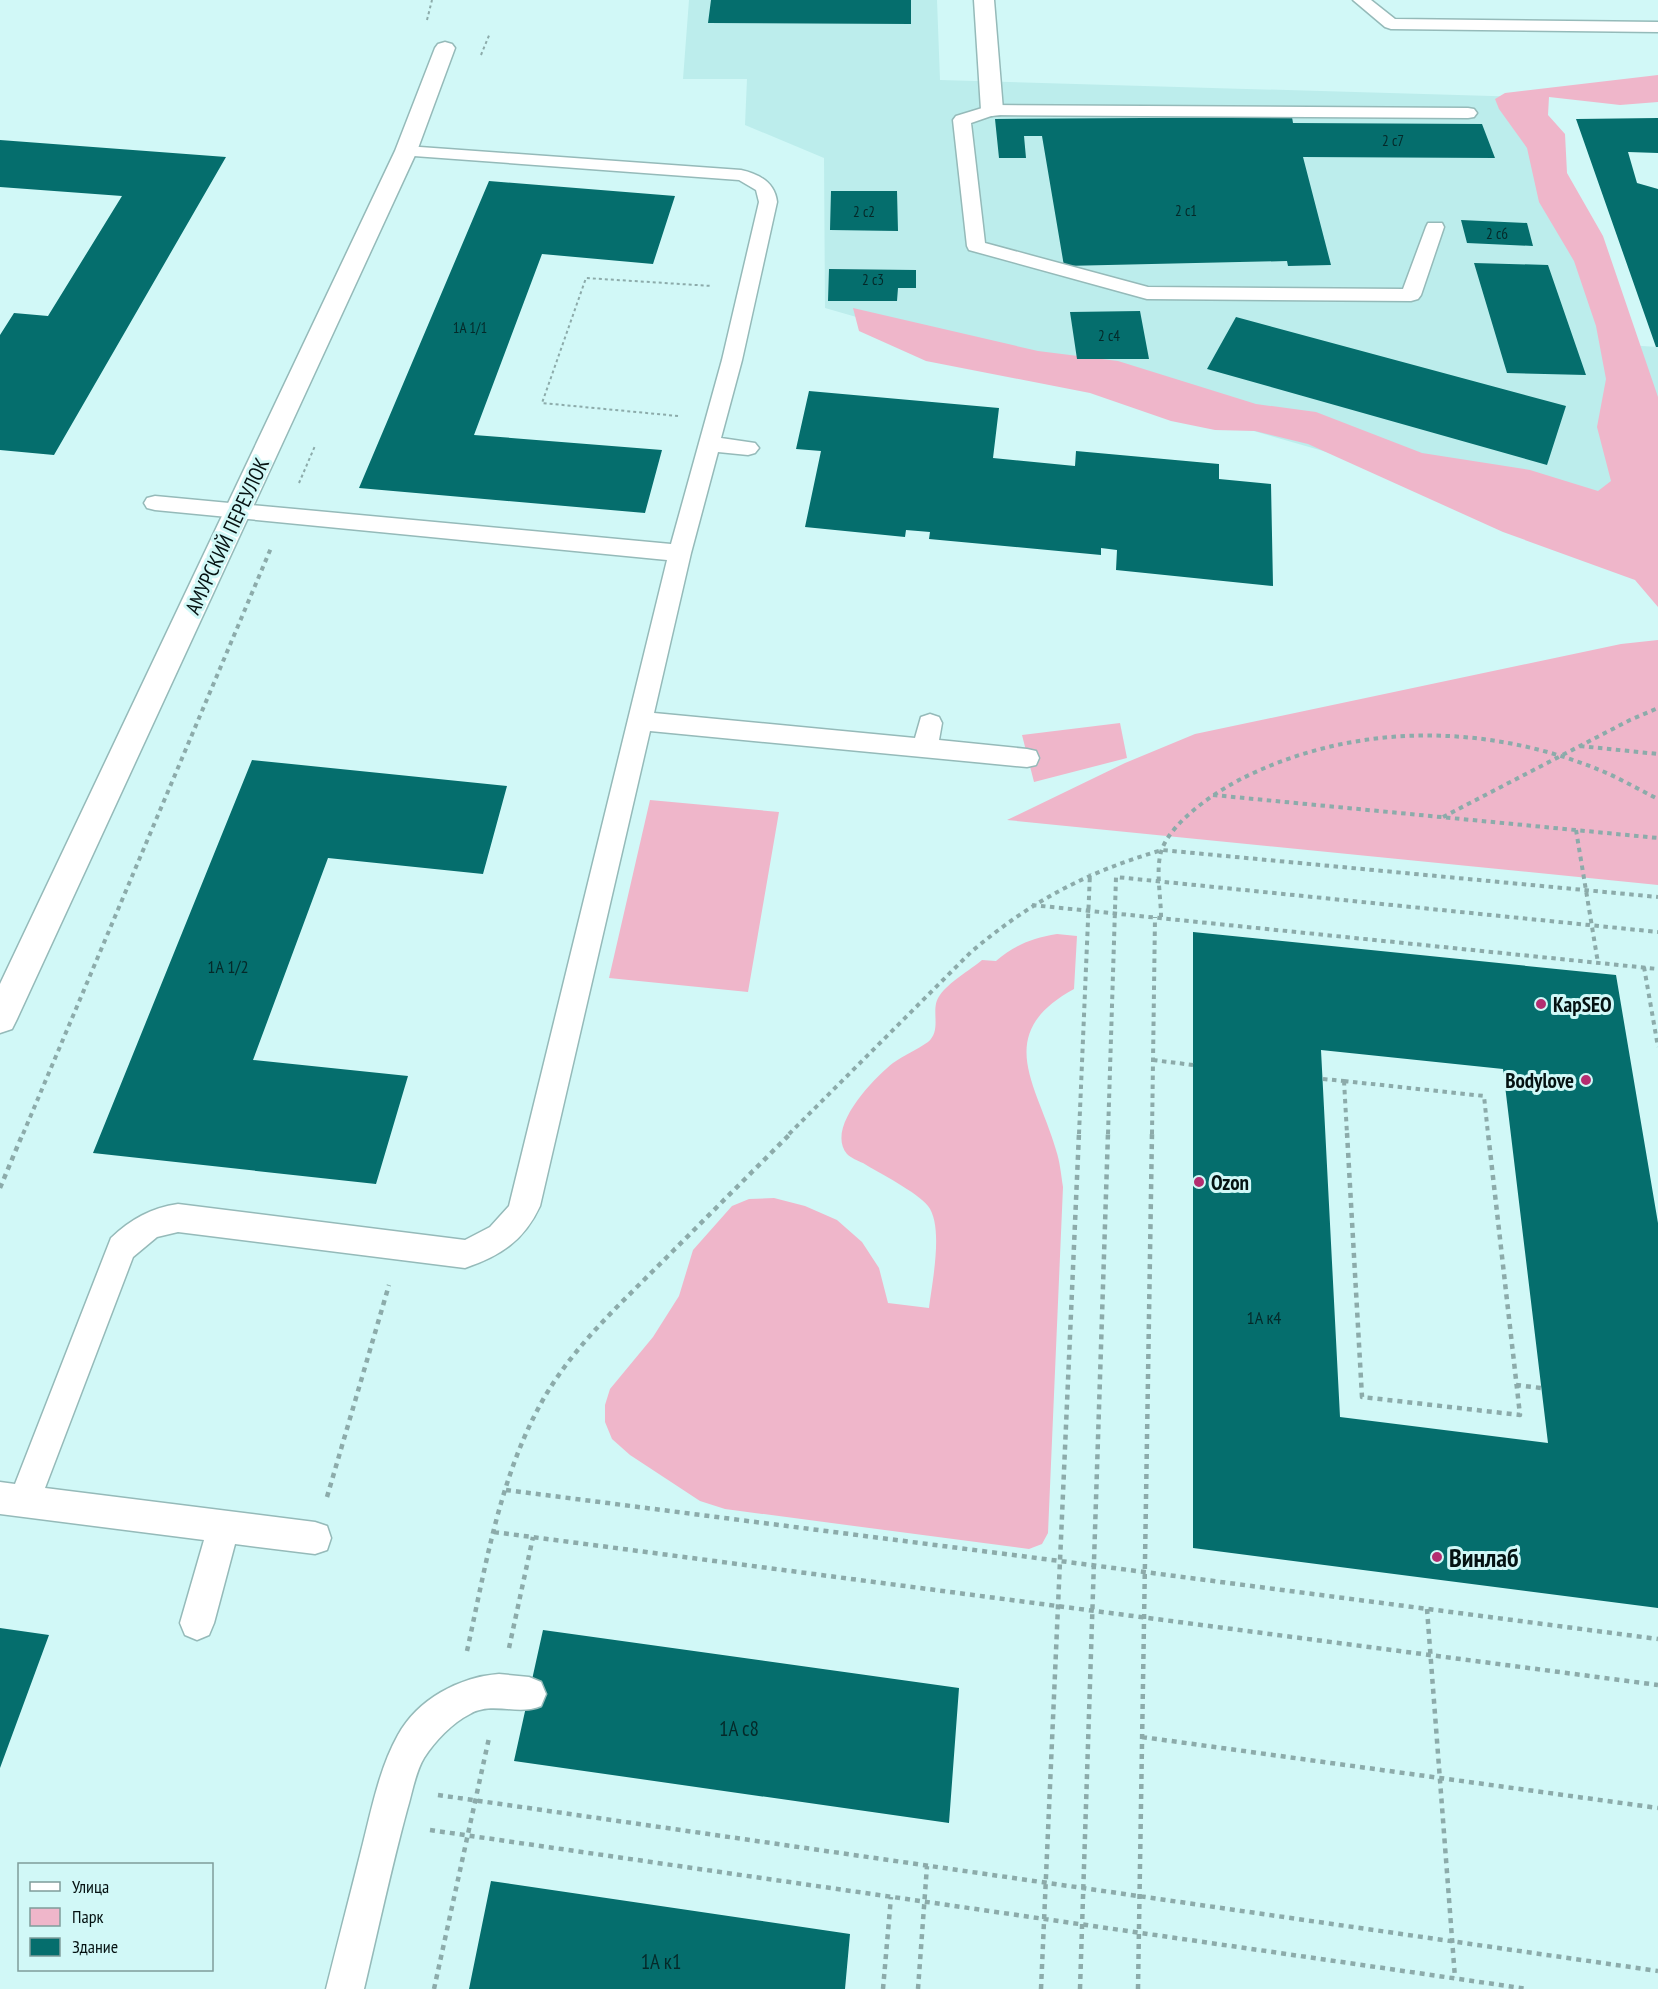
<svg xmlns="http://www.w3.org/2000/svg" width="1658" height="1989" font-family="'PT Sans Narrow',sans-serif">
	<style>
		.built { fill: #bcedec }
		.green { fill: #efb6ca }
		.building { fill: #056e6d; fill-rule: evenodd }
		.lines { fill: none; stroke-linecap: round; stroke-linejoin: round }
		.service-casing { stroke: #95bab9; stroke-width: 3 }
		.minor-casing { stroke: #95bab9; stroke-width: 3 }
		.path-far2 { stroke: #8cabaa; stroke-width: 2; stroke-dasharray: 3 3; stroke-linecap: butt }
		.path-far1 { stroke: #8cabaa; stroke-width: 4; stroke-dasharray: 4.5 4.5; stroke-linecap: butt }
		.path { stroke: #8cabaa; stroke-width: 4.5; stroke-dasharray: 5 5; stroke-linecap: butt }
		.service { fill: #fff; fill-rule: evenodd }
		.minor { fill: #fff; fill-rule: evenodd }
		.poi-dot { fill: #b42d70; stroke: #d1f8f7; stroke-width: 2 }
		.labels { text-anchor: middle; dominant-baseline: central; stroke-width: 6; stroke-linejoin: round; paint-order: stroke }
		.far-number-label { font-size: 15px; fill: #052929 }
		.number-label { font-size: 18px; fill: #052929 }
		.street-label { font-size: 21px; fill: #051212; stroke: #d1f8f7 }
		.poi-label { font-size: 21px; font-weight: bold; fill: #051212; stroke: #d1f8f7; text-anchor: start }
		.near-number-label { font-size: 21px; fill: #052929 }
		.near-poi-label { font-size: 26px; font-weight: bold; fill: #051212; stroke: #d1f8f7; text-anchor: start }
	</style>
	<rect width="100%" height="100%" fill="#d1f8f7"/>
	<path class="built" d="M689,0H937L940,80L1526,97L1611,344L1658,347V547L825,308L824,158L745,125L747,79H683Z"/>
	<path class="green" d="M1658,75V102L1620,105L1549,97L1548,115L1565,134L1567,173L1603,236L1658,397V607L1635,580L1503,532L1308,444L1255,431L1215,430L1171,421L1090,393L926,361L859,331L853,308L1038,351L1118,361L1256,404L1316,412L1422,453L1530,470L1598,491L1611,481L1597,427L1606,379L1596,326L1574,261L1539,202L1527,148L1499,109L1495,99L1505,93Z
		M1658,640V885L1007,820L1125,763L1195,734L1621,644Z
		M1120,723L1127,758L1034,782L1022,735Z
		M650,800L779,812L748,992L609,978Z
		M1057,934L1077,936L1074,989C992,1034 1037,1084 1056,1150C1060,1162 1061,1174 1063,1187L1048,1533L1042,1544L1029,1549L725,1509L700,1501L630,1455L612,1439L605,1422V1405L610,1389L653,1337L679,1296L693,1250L732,1206L749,1199L774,1198L805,1206L837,1220L862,1242L879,1268L888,1303L929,1308C932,1283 944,1226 928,1206C917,1192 879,1173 863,1163C858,1161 851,1158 847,1154C825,1128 874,1078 893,1063C904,1055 917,1050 928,1042C943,1029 929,1009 940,995C948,983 970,970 982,960L996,961C1015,945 1032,938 1057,934Z"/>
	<path class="building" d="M711,0H911V24L708,23Z
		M1292,117L1293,123L1482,124L1495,158L1303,157L1331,265L1288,266L1287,261L1064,266L1042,136H1024L1026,158H999L995,119Z
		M1658,118V153L1628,152L1637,183L1658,189V347H1656L1576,119Z
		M0,140L226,157L54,455L0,450V335L14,313L48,316L122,196L0,187Z
		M489,181L675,196L653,264L542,254L474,435L662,450L645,513L359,488Z
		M831,191H897L898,231L830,230Z
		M1461,220L1527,223L1533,246L1467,243Z
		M1474,263L1548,265L1586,375L1507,373Z
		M829,269L916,270V288H898L897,301H828Z
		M1140,311L1149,359H1077L1070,312Z
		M1236,317L1566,406L1547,465L1207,369Z
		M809,391L999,408L993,458L1075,466L1076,451L1219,464V479L1271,484L1273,586L1116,570L1117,550L1101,548V555L929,539L930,532L906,530L905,537L805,527L821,451L796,449Z
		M252,760L507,786L483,874L328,858L253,1060L408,1076L376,1184L93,1153Z
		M1193,932L1616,975L1658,1223V1608L1193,1548ZM1321,1050L1503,1069L1548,1443L1340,1417Z
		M0,1628L49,1635L0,1768Z
		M543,1630L959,1688L949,1823L514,1761Z
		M491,1881L850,1934L845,1989H469Z"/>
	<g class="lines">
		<g class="service-casing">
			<path id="service" d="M1353,0H1371L1395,19L1658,22V32L1391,29L1385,27Z
				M992,105L1468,108L1474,109L1477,113L1474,117L1468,118L994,115L971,123L985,243L1148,287L1403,289L1426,227L1428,223H1442L1444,227L1421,295L1418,299L1411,301L1147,299L969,250L967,246L953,120L956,116Z
				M406,146L741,170C759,174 775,182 777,202L742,360L721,438L755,443L759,448L755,453L748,455L718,452L691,553L654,713L915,738L921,717L930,714L939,717L942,723L939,740L1027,749L1036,751L1039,758L1036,765L1027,767L650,731L540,1206C524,1241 500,1256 465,1268L178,1232L157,1237L133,1257L45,1488L315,1522L327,1526L331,1538L327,1550L315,1554L235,1544L214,1623L209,1635L197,1640L185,1635L180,1623L204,1540L0,1514V1482L15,1484L111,1238C131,1219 151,1208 178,1204L465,1240L490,1227L509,1206L667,560L155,510L147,508L144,503L147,498L155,496L671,544L722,360L759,202L756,190L739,180L400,155L397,151L400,147Z
				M499,1674L529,1677L541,1682L546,1694L541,1706C518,1716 492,1701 470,1714C452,1723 435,1741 424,1758C415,1773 412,1794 407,1810C391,1869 378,1930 364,1989H326C338,1940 351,1892 363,1843C372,1807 380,1767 398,1735C418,1699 459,1677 499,1674Z"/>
		</g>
		<g class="minor-casing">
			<path id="minor" d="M974,0H994L1003,110L1000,115L992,116L984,115L981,110Z
				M445,42L452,44L455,48L417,151L17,1019L12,1029L0,1033V984L395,151L435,48L438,44Z"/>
		</g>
		<path class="path-far2" d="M427,20L432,0
			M481,55L490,33
			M678,416L542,403L586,278L712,286
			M299,483L315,446"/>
		<path class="path-far1" d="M1580,746L1658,754
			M1213,795L1658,838
			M1443,817L1630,720L1658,708
			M1576,830L1598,963
			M1032,905L1658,969
			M1161,917C1161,896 1155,868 1162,849C1173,820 1217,791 1243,778C1357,721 1493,723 1609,774C1626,782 1642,791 1658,799
			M1644,967L1658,1047
			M1153,1060L1193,1065
			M1323,1079L1344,1081
			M1344,1081L1484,1096L1488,1134
			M1344,1081L1347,1134
			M23,1134L271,548
			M789,1134L971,952C1031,901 1087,872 1162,850L1658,897
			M1079,1134L1090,873
			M1108,1134L1116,877L1658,932
			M1152,1134L1155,917"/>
		<path class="path" d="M1347,1133L1362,1397L1520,1415L1488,1133
			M0,1188L23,1133
			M1516,1385L1541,1388
			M506,1490L1060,1561L1079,1133
			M327,1497L389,1285
			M494,1532L1658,1685
			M1427,1609L1455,1978
			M509,1648L533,1537
			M467,1651C485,1569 499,1481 539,1407C569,1351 615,1309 659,1265C703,1221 747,1177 791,1133
			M1142,1737L1658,1808
			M438,1795L1658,1971
			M430,1830L1528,1989
			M434,1989L489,1738
			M883,1989L891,1897
			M918,1989L927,1866
			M1041,1989L1060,1561L1658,1639
			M1080,1989L1108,1133
			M1138,1989L1152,1133"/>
		<use href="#service" class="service"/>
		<use href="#minor" class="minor"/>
	</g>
	<g class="poi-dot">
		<circle cx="1541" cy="1004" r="6"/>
		<circle cx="1586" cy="1080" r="6"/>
		<circle cx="1199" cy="1182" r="6"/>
		<circle cx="1437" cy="1557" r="6"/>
	</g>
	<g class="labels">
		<g class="far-number-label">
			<text x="1393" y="140">2 c7</text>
			<text x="1186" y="210">2 c1</text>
			<text x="864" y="211">2 c2</text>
			<text x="1497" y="233">2 c6</text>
			<text x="873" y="279">2 c3</text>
			<text x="470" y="327">1А 1/1</text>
			<text x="1109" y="335">2 c4</text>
		</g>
		<g class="number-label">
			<text x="228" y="966">1А 1/2</text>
			<text x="1264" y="1317">1А к4</text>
		</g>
		<g class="street-label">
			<text transform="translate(227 536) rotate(-65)">АМУРСКИЙ ПЕРЕУЛОК</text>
		</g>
		<g class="poi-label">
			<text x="1553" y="1004">KapSEO</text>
			<text x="1574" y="1080" text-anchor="end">Bodylove</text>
			<text x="1211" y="1182">Ozon</text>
		</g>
		<g class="near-number-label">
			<text x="739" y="1728">1А с8</text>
			<text x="661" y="1961">1А к1</text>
		</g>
		<g class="near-poi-label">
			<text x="1449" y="1557">Винлаб</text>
		</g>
	</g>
	<rect x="18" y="1863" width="195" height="108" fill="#d1f8f7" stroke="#7f9c9b" stroke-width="1.5"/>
	<rect x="30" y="1882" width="30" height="9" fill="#ffffff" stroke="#7f9c9b" stroke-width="1.5"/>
	<text x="72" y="1893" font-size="18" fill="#051212">Улица</text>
	<rect x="30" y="1908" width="30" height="18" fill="#efb6ca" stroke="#7f9c9b" stroke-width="1.5"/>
	<text x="72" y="1923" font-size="18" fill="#051212">Парк</text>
	<rect x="30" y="1938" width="30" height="18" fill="#056e6d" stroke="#7f9c9b" stroke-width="1.5"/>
	<text x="72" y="1953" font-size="18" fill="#051212">Здание</text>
</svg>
